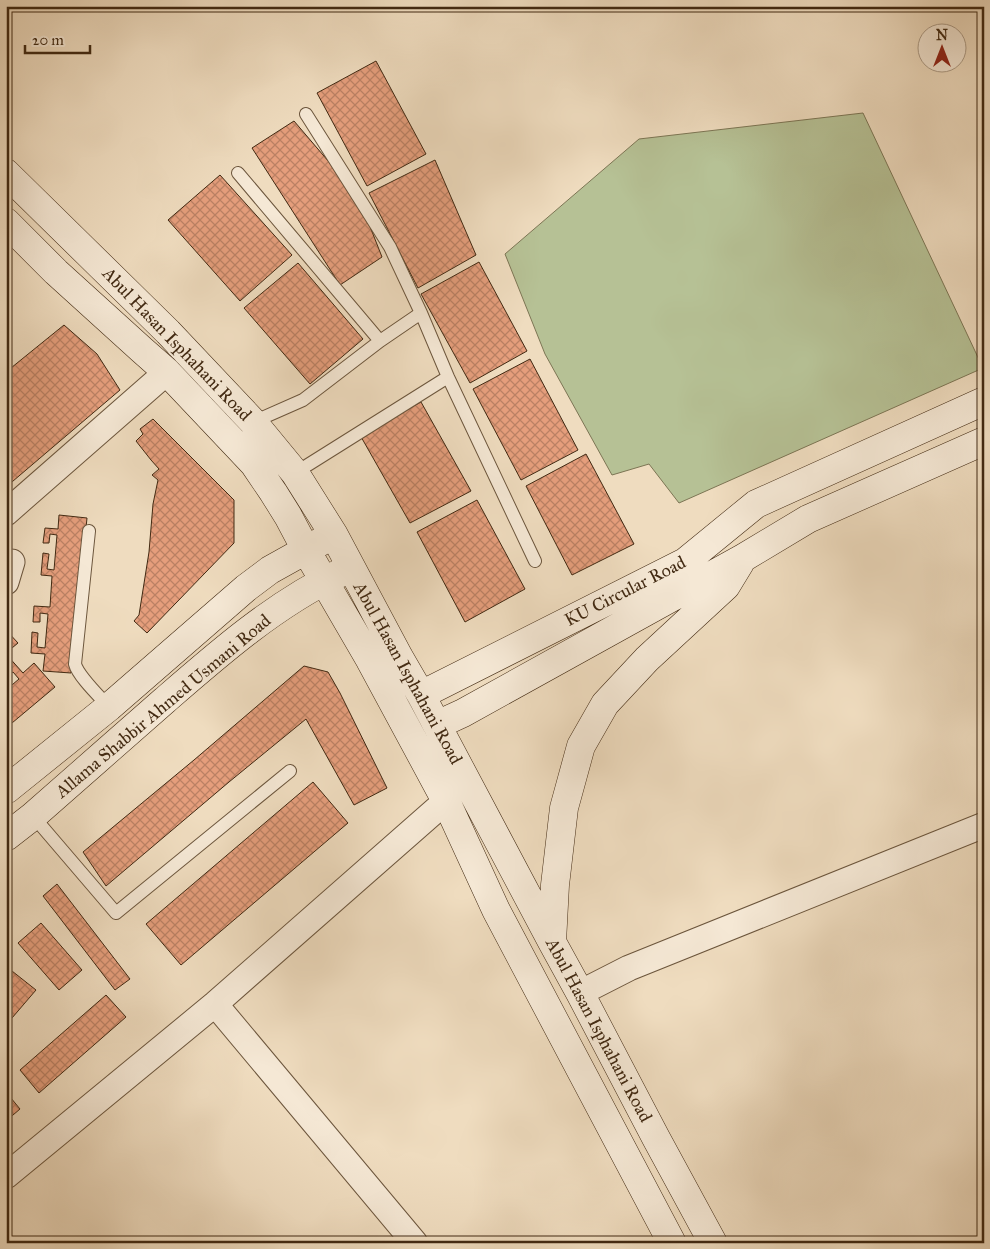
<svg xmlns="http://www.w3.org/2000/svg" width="990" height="1249" font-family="'IM FELL Great Primer',serif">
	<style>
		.grass { fill: #b6c195; stroke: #7c7554 }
		.building { fill: url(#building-cross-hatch); stroke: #412912 }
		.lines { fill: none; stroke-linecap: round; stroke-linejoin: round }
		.lane-casing { stroke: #6c563d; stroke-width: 14 }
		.street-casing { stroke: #6c563d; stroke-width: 27 }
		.secondary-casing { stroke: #412912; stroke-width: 29 }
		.lane { stroke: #f5e8d5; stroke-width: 12 }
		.street { stroke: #f5e8d5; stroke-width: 25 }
		.secondary { stroke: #f5e8d5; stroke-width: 28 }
		.labels { text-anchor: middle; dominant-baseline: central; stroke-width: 4; stroke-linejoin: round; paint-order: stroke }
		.street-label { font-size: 18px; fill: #412912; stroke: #f5e8d5 }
	</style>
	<defs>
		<pattern id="building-cross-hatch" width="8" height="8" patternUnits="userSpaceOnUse" patternTransform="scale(1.25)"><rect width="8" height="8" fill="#e59e7c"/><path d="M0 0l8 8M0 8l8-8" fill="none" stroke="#bb8164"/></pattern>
	</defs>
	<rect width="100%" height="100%" fill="#efdcbf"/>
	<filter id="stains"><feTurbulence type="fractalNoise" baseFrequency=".004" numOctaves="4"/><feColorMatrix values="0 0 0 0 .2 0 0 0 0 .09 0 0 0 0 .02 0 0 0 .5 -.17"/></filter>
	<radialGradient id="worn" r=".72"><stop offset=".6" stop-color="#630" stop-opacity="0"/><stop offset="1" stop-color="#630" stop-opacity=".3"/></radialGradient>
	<path class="grass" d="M863,113L983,368L679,503L649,464L612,475L545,354L505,254L639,139Z"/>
	<path class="building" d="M376,61L426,154L367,186L317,93Z
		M294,121L358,196L382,257L340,285L252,148Z
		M435,160L476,255L418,288L369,193Z
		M220,175L292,255L240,301L168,220Z
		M479,262L527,351L470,383L421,294Z
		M298,263L363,339L310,384L244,308Z
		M64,325L97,354L120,390L6,487V372Z
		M530,359L578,450L521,480L473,389Z
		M421,402L471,491L410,523L360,435Z
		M153,419L234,500V543L147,633L134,621L139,615L149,552L153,504L158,480L152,475L159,469L151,460L136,441L143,434L140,429Z
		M586,454L634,544L572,575L526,486Z
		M477,500L525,589L465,622L417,532Z
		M59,515L87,518L71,673L43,671L45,654L31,653L32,632L38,633L37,647L45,648L48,614L40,613V622H33L34,606L50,607L52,576L41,575L43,553L49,554L47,569L54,570L57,535L50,534L49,543H43L45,528L58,529Z
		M6,630L18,643L6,653Z
		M6,654L23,673L34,663L55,687L6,728V690L19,679L13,672L8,676L6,673Z
		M304,666L328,672L340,693L387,788L354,805L306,719L229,782L106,886L83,852L194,760Z
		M313,782L348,823L181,965L146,924Z
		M57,884L130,979L115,990L43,896Z
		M41,923L82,970L59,990L18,943Z
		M12,971L36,990L6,1025V979Z
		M106,995L126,1017L39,1093L20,1070Z
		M6,1092L20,1109L6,1121Z"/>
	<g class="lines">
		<g class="lane-casing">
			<path id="lane" d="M306,114L390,247L421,313
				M238,173L380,341L303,400L253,422
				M380,341L421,313L448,377L535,561
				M295,473L448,377
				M89,531L75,664C78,676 100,697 109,707
				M33,816L116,913L290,771"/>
		</g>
		<g class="street-casing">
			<path id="street" d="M6,513L167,372
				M6,582L12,562
				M580,993L629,968L984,825
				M215,1004L415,1243
				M6,1176L215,1004L446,801"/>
		</g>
		<g class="secondary-casing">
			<path id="secondary" d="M6,173L168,332L253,422L295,473L334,535L399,657L421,695L552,942L580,993L656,1138L713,1243
				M6,222L56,272L142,350L167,372L254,464L273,492L288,516L306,550L370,660L446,801L496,910L672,1243
				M421,695L685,562L756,504L984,401
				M437,725L463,713L743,558L808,519L984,441
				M6,790L109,707L246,588L270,570L322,541
				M6,837L33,816C77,777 121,739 165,700C219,653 275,604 340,573
				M552,942L555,885L564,808L581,746L605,704L647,659L726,586L740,563"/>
		</g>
		<use href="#lane" class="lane"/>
		<use href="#street" class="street"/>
		<use href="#secondary" class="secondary"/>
	</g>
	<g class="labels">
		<g class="street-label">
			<text transform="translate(177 344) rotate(46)">Abul Hasan Isphahani Road</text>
			<text transform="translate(625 591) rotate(-27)">KU Circular Road</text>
			<text transform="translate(408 673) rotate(61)">Abul Hasan Isphahani Road</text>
			<text transform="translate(163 706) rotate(-40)">Allama Shabbir Ahmed Usmani Road</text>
			<text transform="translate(599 1030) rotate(62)">Abul Hasan Isphahani Road</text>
		</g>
	</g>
	<rect width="990" height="1249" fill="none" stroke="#efdcbf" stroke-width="25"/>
	<rect x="8" y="8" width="975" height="1234" fill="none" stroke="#412912" stroke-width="2.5"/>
	<rect x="12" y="12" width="965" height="1224" fill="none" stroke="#412912"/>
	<g transform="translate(942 48)"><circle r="24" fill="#f5e8d5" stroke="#ad9c87"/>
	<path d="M0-4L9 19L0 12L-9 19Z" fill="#8f2418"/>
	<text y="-8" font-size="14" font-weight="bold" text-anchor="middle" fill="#412912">N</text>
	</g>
	<path d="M25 45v8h65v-8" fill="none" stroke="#412912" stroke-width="2.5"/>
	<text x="32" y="45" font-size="15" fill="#412912" stroke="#f5e8d5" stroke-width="4" paint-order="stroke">20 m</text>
	<rect width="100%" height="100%" filter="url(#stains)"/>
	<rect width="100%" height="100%" fill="url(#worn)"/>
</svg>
